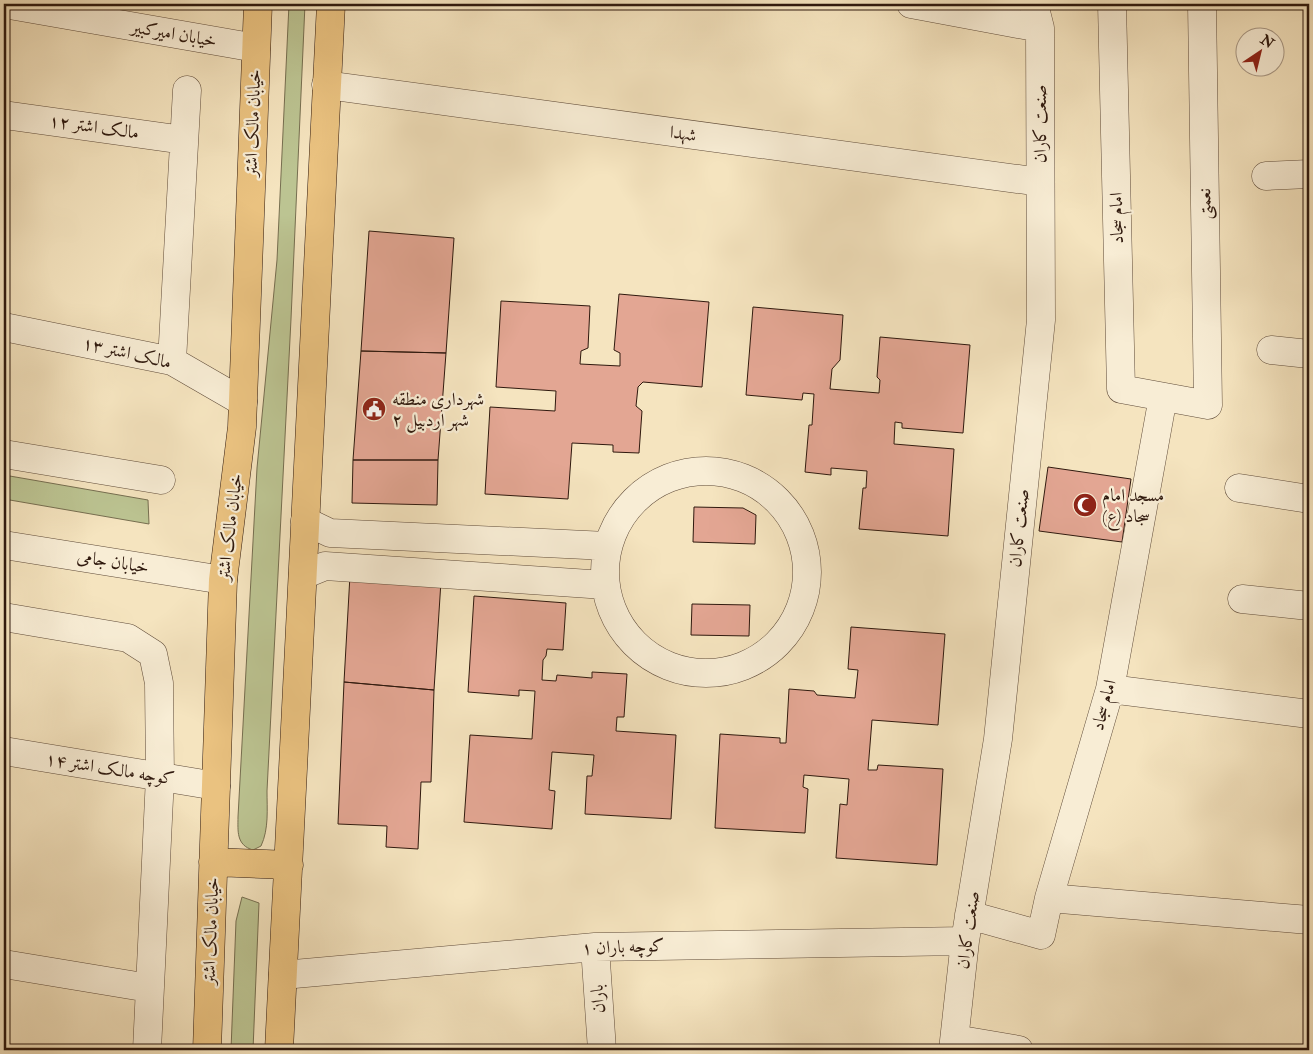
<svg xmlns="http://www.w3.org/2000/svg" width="1313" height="1054" font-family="'IM FELL Double Pica',Amiri,serif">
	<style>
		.green { fill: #bcc492; stroke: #766e50 }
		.building { fill: #e3a693; stroke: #2f190e }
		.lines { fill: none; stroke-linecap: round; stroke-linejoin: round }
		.minor-casing { stroke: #604c3a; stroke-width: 29 }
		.major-casing { stroke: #2f190e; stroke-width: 29 }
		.minor { stroke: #f8edd5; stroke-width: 28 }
		.major { stroke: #eac280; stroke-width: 28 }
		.labels { text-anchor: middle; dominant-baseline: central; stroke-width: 4.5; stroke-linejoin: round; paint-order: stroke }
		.street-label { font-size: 18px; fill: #2f190e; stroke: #f8edd5 }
		.poi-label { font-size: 18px; fill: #2f190e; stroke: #f8edd5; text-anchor: start }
	</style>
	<rect width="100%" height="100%" fill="#f5e4bf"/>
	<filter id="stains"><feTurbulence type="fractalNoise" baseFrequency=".004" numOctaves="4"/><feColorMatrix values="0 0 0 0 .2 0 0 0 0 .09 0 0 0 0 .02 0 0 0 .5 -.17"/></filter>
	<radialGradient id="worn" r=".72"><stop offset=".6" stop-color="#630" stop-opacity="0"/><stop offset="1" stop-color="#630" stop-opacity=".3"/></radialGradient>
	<path class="green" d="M289,4H305L291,319L267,791C267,809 269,829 261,846L253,850C236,845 238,831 238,817L257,468L277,260Z
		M4,475L148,500L149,524L4,499Z
		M242,897L259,903L253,1050H231L236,921Z"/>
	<path class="building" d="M369,231L454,238L446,353L361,351Z
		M619,294L709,302L702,387L643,382L638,387L636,406L642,411L639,453L613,452V445L572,443L568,499L485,494L490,407L555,411L556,391L496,387L501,301L590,306L588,348L581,351L580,364L620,366V353L614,350Z
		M753,307L843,315L840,360L832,369L830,389L879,393L880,380L877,377L880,337L970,345L963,433L902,428V423L895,422L894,444L954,449L948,536L859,529L863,488H866L867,471L831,468V475L805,472L809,425H812L814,394L803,393L802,400L746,395Z
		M361,351L446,353L438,460H353Z
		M353,460H438L437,505L352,503Z
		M1048,467L1131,479L1122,542L1039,531Z
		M694,507L743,508L756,515L755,544L693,542Z
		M350,575L441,581L434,690L344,682Z
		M474,596L566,603L563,650L547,649L546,656L543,660L542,680L556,681L557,675L592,678V672L627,674L624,717H617L616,731L676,735L671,819L585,814L587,776H592L594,755L552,752L549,790L555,791L552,829L464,822L470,735L532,739L535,691L519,690V696L468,692Z
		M692,604L750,605L749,636L691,635Z
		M851,627L945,634L938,725L872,720L868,770H877L878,765L943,769L937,865L836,858L840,804L847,805L849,779L804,775L803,787L808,789L805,833L715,828L720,734L780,738V743H786L789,689L814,691L817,695L855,698L858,670L848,669Z
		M344,682L434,690L431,782H421L418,849L386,847L387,826L338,824Z"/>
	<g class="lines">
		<g class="minor-casing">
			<path id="minor" d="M4,4L256,48
				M911,4L1040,28
				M1112,4L1121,389L1208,405L1202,4
				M326,85L1040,182
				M4,115L184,140
				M1266,176L1309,174
				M4,327L172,361L243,402
				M1271,350L1309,354
				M172,361L187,90
				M4,454L161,480
				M605 572a101 101 0 1 1 202 0a101 101 0 1 1-202 0Z
				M1239,488L1309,499
				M305,521L330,533L607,546
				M4,545L223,580
				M303,575L325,566L605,585
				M1242,599L1309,606
				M4,617L128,638L153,654L159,683L160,777L147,1050
				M1110,689L1309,714
				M4,751L216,786
				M1049,898L1309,920
				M969,915L1041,935L1049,898L1110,689L1163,397
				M595,947L602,1050
				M4,964L149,988
				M283,975L595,947L965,941
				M955,1039L1019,1050
				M953,1050L965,941L998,739L1041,320L1040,28L1034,4"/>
		</g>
		<g class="major-casing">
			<path id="major" d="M213,862L289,865
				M207,1050L223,580L242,427L258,4
				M279,1050L331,4"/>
		</g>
		<use href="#minor" class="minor"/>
		<use href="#major" class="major"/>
	</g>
	<defs>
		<g id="civic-disc" transform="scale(1.25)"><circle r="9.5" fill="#8f2418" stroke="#f8edd5"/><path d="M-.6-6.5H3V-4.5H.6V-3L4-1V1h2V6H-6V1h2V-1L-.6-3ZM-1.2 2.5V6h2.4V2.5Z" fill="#fff"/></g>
		<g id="mosque-disc" transform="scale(1.25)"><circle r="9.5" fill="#8f2418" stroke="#f8edd5"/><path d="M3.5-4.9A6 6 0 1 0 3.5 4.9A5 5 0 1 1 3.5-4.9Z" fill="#fff"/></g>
	</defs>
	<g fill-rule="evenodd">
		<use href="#civic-disc" x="374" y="409"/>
		<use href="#mosque-disc" x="1085" y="505"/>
	</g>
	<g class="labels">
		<g class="street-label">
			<text transform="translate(174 34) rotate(10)">خیابان امیرکبیر</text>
			<text transform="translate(253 123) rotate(-88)">خیابان مالک اشتر</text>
			<text transform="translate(1040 124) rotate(-90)">صنعت کاران</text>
			<text transform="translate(94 127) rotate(8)">مالک اشتر ۱۲</text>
			<text transform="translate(683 134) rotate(8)">شهدا</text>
			<text transform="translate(1205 204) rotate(-91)">نعمتی</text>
			<text transform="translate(1117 218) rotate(-91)">امام سجاد</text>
			<text transform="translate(127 353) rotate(13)">مالک اشتر ۱۳</text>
			<text transform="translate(230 527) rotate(-83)">خیابان مالک اشتر</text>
			<text transform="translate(1019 528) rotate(-84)">صنعت کاران</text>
			<text transform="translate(113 562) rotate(9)">خیابان جامی</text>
			<text transform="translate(1104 705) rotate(-75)">امام سجاد</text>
			<text transform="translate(110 769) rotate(9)">کوچه مالک اشتر ۱۴</text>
			<text transform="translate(968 930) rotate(-82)">صنعت کاران</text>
			<text transform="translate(211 931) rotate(-88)">خیابان مالک اشتر</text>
			<text transform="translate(623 947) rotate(-2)">کوچه باران ۱</text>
			<text transform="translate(598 999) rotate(-94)">باران</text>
		</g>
		<g class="poi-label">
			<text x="392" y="399">شهرداری منطقه<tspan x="392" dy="21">۲ شهر اردبیل</tspan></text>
			<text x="1102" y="495">مسجد امام<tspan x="1102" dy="21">سجاد (ع)</tspan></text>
		</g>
	</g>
	<rect width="1313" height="1054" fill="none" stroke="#f5e4bf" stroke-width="20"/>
	<rect x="5" y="5" width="1303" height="1044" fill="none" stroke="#2f190e" stroke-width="2.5"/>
	<rect x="10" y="10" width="1293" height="1034" fill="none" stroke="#2f190e"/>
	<g transform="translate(1260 52) rotate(35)"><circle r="24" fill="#f8edd5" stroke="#a89885"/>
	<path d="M0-4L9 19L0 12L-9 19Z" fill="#8f2418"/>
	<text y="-8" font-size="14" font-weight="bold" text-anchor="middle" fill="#2f190e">N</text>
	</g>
	<rect width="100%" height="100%" filter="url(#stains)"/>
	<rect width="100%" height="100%" fill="url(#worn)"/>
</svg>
